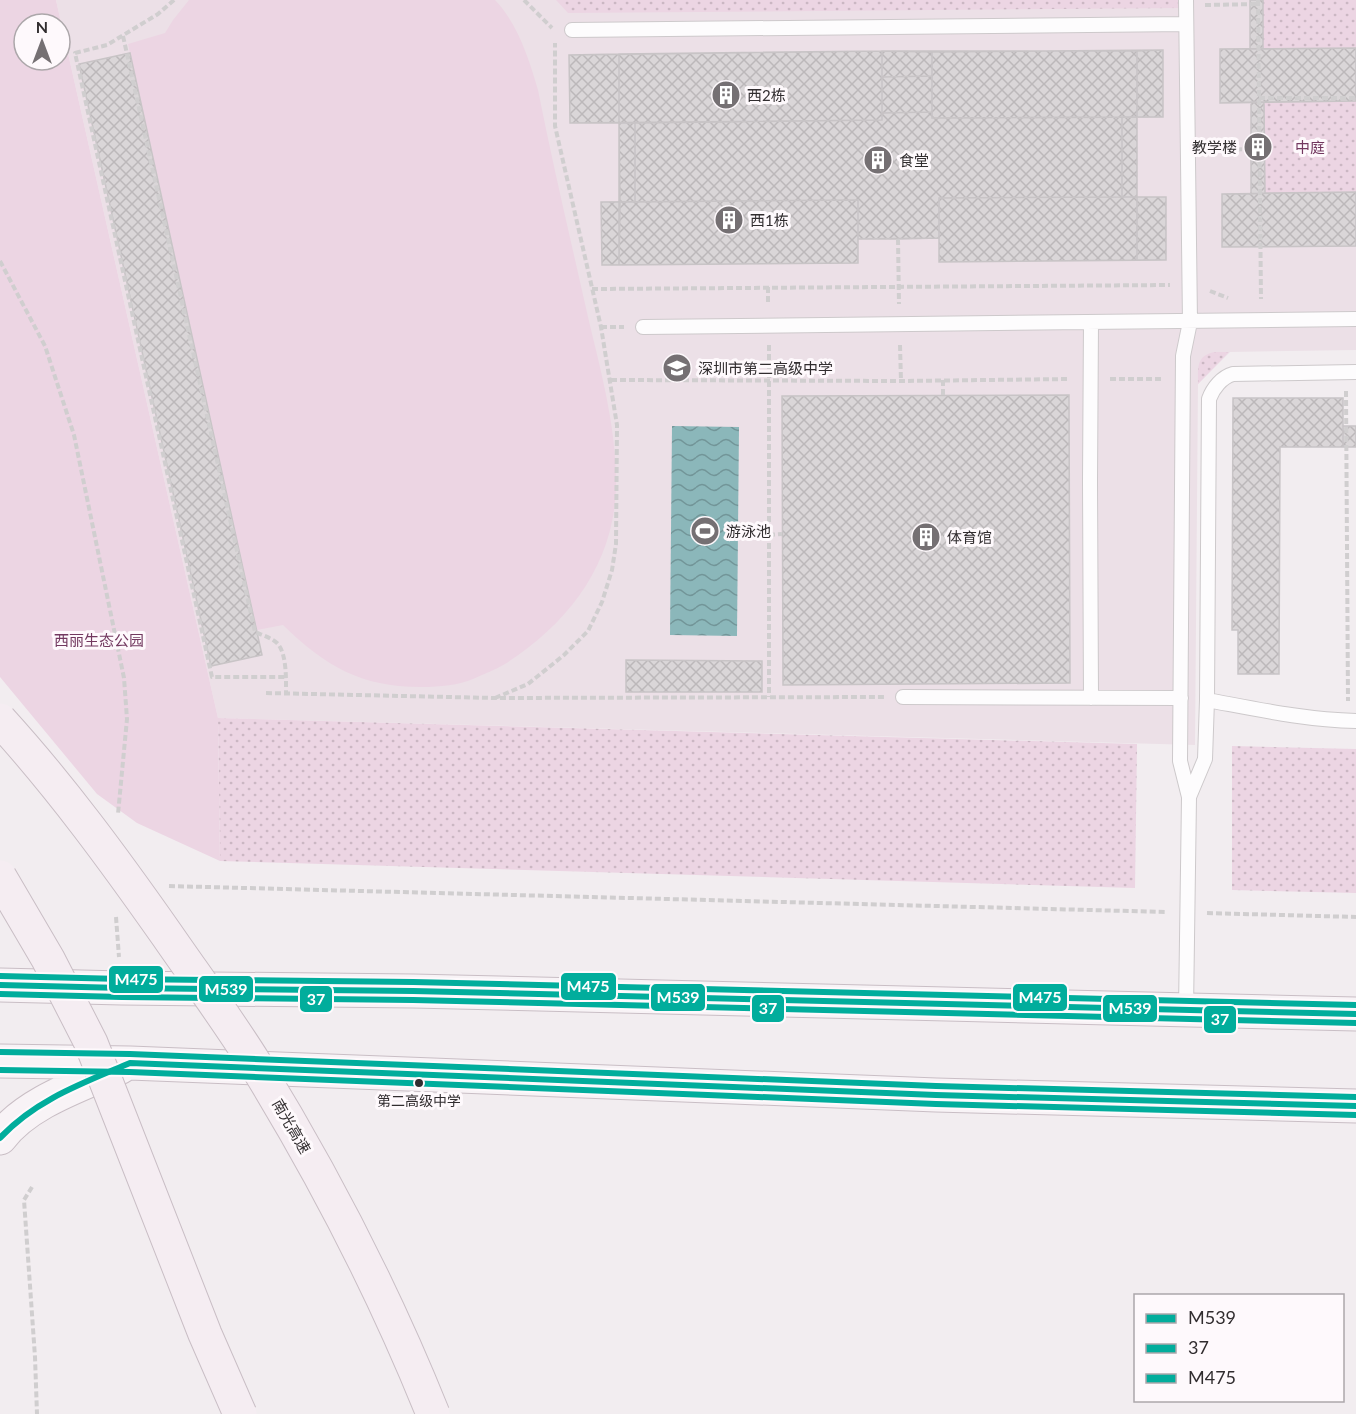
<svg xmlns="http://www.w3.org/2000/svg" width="1356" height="1414" font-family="Lato,'Noto Sans SC',sans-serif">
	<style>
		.built { fill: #ece0e7 }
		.grass { fill: url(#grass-dots) }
		.park { fill: #ecd5e3; fill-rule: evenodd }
		.water { fill: url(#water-waves) }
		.building { fill: url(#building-cross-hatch); stroke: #c8c4c6; stroke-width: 1.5 }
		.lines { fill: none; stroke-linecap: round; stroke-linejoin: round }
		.service-casing { stroke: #cdc9cb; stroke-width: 16 }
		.primary-casing { stroke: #c9bec5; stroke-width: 35 }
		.path { stroke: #d0cecf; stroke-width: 4; stroke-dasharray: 6 3; stroke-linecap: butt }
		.service { stroke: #fdfcfd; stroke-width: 14 }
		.primary { stroke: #f8f3f6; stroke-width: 33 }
		.motorway-bridge-casing { stroke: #c9bec5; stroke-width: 35; stroke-linecap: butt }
		.motorway-bridge { stroke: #f5edf2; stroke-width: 33 }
		.bus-1-casing { stroke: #fef9fc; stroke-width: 10 }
		.bus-2-casing { stroke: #fef9fc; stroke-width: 10 }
		.bus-3-casing { stroke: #fef9fc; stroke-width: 10 }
		.bus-1 { stroke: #01ad9c; stroke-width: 6 }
		.bus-2 { stroke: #01ad9c; stroke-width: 6 }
		.bus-3 { stroke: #01ad9c; stroke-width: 6 }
		.bus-dot { fill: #312d2f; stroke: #fef9fc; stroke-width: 2 }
		.labels { text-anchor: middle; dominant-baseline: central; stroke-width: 6; stroke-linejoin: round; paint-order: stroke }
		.bus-label { font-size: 14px; fill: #312d2f; stroke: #fef9fc }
		.poi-label { font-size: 15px; fill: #312d2f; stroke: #fef9fc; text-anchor: start }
		.park-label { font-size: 15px; fill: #72385f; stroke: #fef9fc }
		.street-label { font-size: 15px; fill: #312d2f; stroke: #fef9fc }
		.line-badge { stroke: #fef9fc; stroke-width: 2 }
		.badge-label { font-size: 16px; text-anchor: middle; font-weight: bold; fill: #fff }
	</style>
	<defs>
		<pattern id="grass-dots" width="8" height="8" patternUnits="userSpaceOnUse" patternTransform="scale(1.5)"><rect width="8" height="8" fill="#ecd5e3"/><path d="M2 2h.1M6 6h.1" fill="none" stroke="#cbb7c3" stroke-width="1.8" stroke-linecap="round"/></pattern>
		<pattern id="water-waves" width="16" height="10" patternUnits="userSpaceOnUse" patternTransform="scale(1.5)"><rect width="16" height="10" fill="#8bb7ba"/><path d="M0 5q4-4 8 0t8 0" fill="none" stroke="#729598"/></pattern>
		<pattern id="building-cross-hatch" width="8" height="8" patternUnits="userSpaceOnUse" patternTransform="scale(1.5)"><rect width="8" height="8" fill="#dad6d8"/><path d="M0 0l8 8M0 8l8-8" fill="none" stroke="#bcb8ba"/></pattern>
	</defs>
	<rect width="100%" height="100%" fill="#f2edf0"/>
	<path class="built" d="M56,0H1356V350L1230,352L1198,384L1195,745L218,718Z"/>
	<path class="grass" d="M556,0H1180V8L568,13Z
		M1263,0H1356V48L1263,49Z
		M1356,101V192L1265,193L1264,102Z
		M1214,352H1229L1198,384C1198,368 1196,356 1214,352Z
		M218,718L1137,744L1135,888L220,861Z
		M1232,746L1356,749V893L1232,890Z"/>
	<path class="park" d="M0,0H56L218,718L220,861L137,823L97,794L0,677ZM24,24H60V60H24Z
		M189,0H495C518,24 529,59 538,90C553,166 571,241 588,317C601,372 617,429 616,487C614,564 569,623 505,664C495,670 483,674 473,679C460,685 438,687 424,687C363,688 326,667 283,625L257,630L128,44L165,33L173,20Z"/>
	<path class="water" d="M672,426L739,427L737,636L670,635Z"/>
	<path class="building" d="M1250,0H1263V49L1356,48V101L1264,102L1265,193L1356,192V246L1222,247V194H1251V102L1220,103V49H1250Z
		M1250,0H1263V49H1250Z
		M1356,48V101L1220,103V49Z
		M1163,50V117H1137V51Z
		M1163,50V117L932,118V52Z
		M882,51L932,52V76L882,77Z
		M882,51V120L570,123L569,55Z
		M882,51H1137V260L939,262V238L858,239V263L619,265V54Z
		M130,53L262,655L211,666L79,64Z
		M619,54V123H570L569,55Z
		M932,76V112L882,113V77Z
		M1251,102H1264L1265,193L1251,194Z
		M932,112V118L1122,117V197L939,198V238L898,239H858V200L635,202V123L882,120V113Z
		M1122,117H1137V197H1122Z
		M619,123H635V202H620Z
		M1356,192V246L1222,247V194Z
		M1122,197H1166V260L939,262V198Z
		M1137,197H1166V260H1137Z
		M858,200V263L602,265L601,202Z
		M601,202H620L619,265H602Z
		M1069,395L1070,683L783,685L782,396Z
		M1233,398H1343V447H1280L1279,674H1238V630H1232Z
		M1343,426H1356V447H1343Z
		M626,660L762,661V692H626Z"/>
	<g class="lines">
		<g class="service-casing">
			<path id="service" d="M1186,0L1190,322L1183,356L1180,761L1189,797L1205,759L1207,700L1209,399C1213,388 1222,377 1233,374L1356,372
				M572,30L1186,24
				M1091,322L1090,481L1091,698
				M643,327L1356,319
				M903,697L1181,698
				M1207,700C1256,709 1306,720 1356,721
				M1186,1010L1189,797"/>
		</g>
		<g class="primary-casing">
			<path id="primary" d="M0,985L122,988L413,991L1356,1014
				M0,1061L130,1063L936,1095L1356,1106
				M0,1138C27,1102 81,1085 121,1067"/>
		</g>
		<path class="path" d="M174,0L158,14L107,45L75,53L212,677H285
			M524,0L552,28
			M1258,0L1261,299
			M1205,5L1258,4
			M123,36L255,632C262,635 270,637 277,643C287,653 286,680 286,694
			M1259,98H1356
			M1209,150L1260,149
			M898,239L899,304
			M0,261L45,346L74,435L124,678L127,719L118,814
			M768,287V305
			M592,289L1170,285
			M1210,291L1228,298
			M601,327H624
			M769,345V697
			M900,345L901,381
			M1110,379H1162
			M611,380L901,381L1069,379
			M943,380V396
			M1346,391L1348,701
			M769,535L782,534
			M266,693L495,698L884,697
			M495,698L528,684L564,655L588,631L602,602L612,570L616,544L617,425L601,327L555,126V43
			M169,886L1166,912
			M1207,913L1356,917
			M116,917L119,957
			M32,1187L24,1200L35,1357L37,1414"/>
		<use href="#service" class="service"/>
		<use href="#primary" class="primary"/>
		<g class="motorway-bridge-casing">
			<path id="motorway-bridge" d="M0,720C61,787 115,861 167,935C196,977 227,1019 254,1062C323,1174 384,1292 433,1414
				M0,877L48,959L91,1043L205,1334L240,1414"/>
		</g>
		<use href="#motorway-bridge" class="motorway-bridge"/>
		<g class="bus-1-casing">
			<path id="bus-1" d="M0,985L122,988L413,991L1356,1014
				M0,1138C35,1100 83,1083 130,1063L936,1095L1356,1106"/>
		</g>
		<g class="bus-2-casing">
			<path id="bus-2" d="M0,994L122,997L413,1000L1356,1023
				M0,1070L130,1072L936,1104L1356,1115"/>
		</g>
		<g class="bus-3-casing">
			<path id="bus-3" d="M0,976L122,979L413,982L1356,1005
				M0,1052L130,1054L936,1086L1356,1097"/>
		</g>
		<use href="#bus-1" class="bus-1"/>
		<use href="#bus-2" class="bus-2"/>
		<use href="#bus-3" class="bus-3"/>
	</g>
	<defs>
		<g id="building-disc" transform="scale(1.5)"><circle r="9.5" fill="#757073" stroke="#fef9fc"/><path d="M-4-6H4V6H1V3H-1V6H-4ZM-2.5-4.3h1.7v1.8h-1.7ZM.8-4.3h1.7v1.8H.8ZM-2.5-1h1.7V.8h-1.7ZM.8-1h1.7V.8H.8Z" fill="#fff"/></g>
		<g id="school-disc" transform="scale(1.5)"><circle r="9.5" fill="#757073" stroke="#fef9fc"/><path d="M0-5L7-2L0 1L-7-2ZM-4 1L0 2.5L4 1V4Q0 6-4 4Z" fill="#fff"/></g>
		<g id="stadium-disc" transform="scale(1.5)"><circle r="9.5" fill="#757073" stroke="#fef9fc"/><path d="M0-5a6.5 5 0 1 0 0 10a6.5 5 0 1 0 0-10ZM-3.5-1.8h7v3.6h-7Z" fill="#fff"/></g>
	</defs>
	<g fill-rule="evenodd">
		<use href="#building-disc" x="726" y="95"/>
		<use href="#building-disc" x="1258" y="147"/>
		<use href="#building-disc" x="878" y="160"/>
		<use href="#building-disc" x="729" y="220"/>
		<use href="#school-disc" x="677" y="368"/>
		<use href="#stadium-disc" x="705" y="531"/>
		<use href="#building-disc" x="926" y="537"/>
	</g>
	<circle class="bus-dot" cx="419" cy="1083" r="5"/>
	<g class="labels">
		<g class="bus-label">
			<text x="419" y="1100">第二高级中学</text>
		</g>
		<g class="poi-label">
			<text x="747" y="95">西2栋</text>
			<text x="1237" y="147" text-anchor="end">教学楼</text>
			<text x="899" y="160">食堂</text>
			<text x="750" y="220">西1栋</text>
			<text x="698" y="368">深圳市第二高级中学</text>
			<text x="726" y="531">游泳池</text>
			<text x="947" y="537">体育馆</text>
		</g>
		<g class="park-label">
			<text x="1310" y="147">中庭</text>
			<text x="99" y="640">西丽生态公园</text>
		</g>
		<g class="street-label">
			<text transform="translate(292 1126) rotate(60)">南光高速</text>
		</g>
	</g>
	<g class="line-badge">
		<rect x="108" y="965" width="56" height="29" rx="6" fill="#01ad9c"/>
		<rect x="560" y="972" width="57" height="29" rx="6" fill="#01ad9c"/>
		<rect x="198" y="975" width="56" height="28" rx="6" fill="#01ad9c"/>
		<rect x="1012" y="983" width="56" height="29" rx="6" fill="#01ad9c"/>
		<rect x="650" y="983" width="56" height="29" rx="6" fill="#01ad9c"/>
		<rect x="299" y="985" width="34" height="28" rx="6" fill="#01ad9c"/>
		<rect x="1102" y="994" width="56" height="29" rx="6" fill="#01ad9c"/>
		<rect x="751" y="994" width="34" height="29" rx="6" fill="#01ad9c"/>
		<rect x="1203" y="1005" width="34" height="29" rx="6" fill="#01ad9c"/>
	</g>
	<g class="badge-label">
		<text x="136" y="985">M475</text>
		<text x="588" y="992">M475</text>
		<text x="226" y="995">M539</text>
		<text x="1040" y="1003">M475</text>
		<text x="678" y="1003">M539</text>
		<text x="316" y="1005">37</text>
		<text x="1130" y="1014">M539</text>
		<text x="768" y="1014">37</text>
		<text x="1220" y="1025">37</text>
	</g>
	<rect x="1134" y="1294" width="210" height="108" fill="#fef9fc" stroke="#aca7aa" stroke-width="1.5"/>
	<rect x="1146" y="1314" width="30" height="9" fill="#01ad9c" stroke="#aca7aa" stroke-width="1.5"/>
	<text x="1188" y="1324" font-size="18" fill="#312d2f">M539</text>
	<rect x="1146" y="1344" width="30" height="9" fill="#01ad9c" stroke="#aca7aa" stroke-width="1.5"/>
	<text x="1188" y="1354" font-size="18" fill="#312d2f">37</text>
	<rect x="1146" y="1374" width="30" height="9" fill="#01ad9c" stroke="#aca7aa" stroke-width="1.5"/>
	<text x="1188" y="1384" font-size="18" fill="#312d2f">M475</text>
	<g transform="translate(42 42)"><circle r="28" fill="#fef9fc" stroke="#aca7aa" stroke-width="1.5"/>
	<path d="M0-4.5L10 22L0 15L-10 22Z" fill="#757073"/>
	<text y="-9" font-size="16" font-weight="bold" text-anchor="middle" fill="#312d2f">N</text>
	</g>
</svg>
